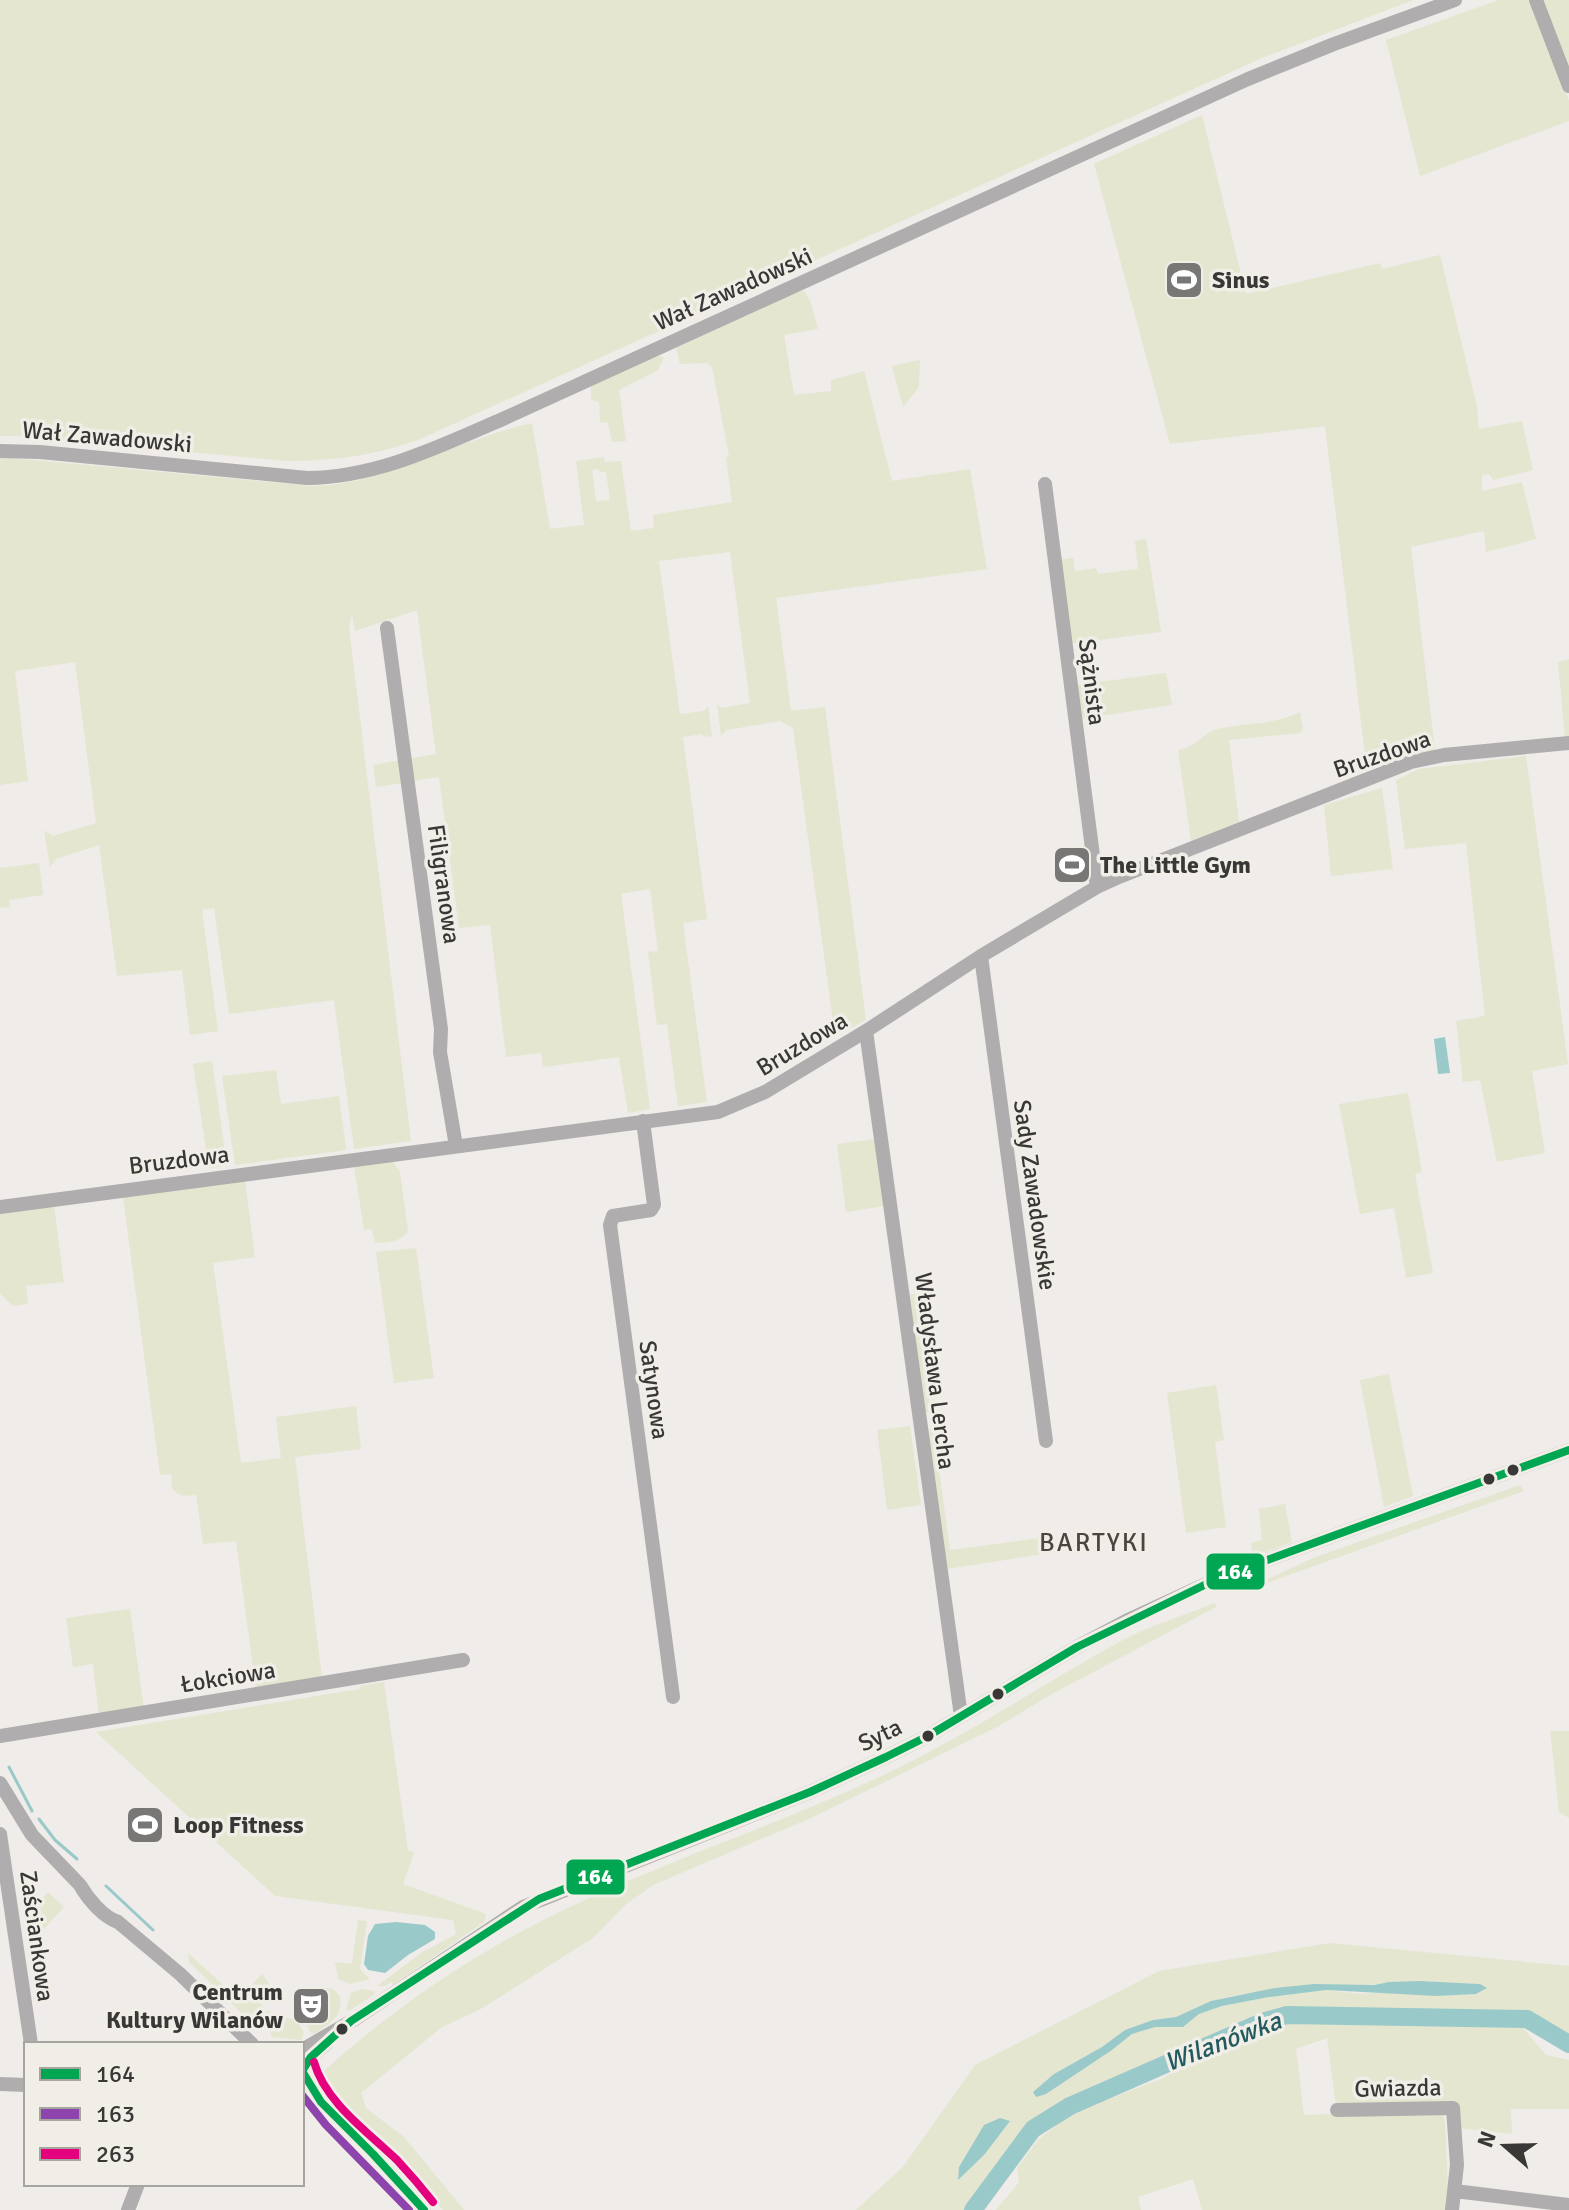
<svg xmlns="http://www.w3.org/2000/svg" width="1569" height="2210" font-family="Signika,sans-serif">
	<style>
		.green { fill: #e4e6cf; fill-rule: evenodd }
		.water { fill: #9ac9ca }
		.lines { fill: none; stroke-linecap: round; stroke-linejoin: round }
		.stream { stroke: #9ac9ca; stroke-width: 3 }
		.river { stroke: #9ac9ca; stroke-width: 18 }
		.minor { stroke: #afadad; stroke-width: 14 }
		.bus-1-casing { stroke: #f1ede7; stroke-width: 14 }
		.bus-2-casing { stroke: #f1ede7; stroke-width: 14 }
		.bus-3-casing { stroke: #f1ede7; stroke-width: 14 }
		.bus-1 { stroke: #00a651; stroke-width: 8 }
		.bus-2 { stroke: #8e44ad; stroke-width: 8 }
		.bus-3 { stroke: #e5007d; stroke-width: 8 }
		.bus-dot { fill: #393836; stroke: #f1ede7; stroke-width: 3 }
		.labels { text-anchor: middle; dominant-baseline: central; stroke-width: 7; stroke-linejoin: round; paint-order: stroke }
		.poi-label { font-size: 24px; font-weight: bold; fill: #393836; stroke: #f1ede7; text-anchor: start }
		.street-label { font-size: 24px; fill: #393836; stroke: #f1ede7 }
		.neighbourhood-label { font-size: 26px; letter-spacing: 2px; fill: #4a4742; stroke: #f1ede7 }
		.water-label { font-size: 26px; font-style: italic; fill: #215b5e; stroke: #f1ede7 }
		.line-badge { stroke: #f1ede7; stroke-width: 3 }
		.badge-label { font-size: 22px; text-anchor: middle; font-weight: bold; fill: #fff }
	</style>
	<rect width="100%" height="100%" fill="#efece9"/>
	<path class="green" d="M0,0H1413L1262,58L418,440C371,456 334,461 285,461L20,436H0Z
		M1499,0H1531L1569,101V121L1420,176L1386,40Z
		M1541,0H1569V70Z
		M1202,115L1246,294L1380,263L1382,269L1440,255L1477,406L1479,429L1522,421L1533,470L1493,480L1489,474L1482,475V491L1522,482L1536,539L1486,552L1484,531L1411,547L1435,751L1367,771L1325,426L1170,444L1094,164Z
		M804,291L810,300L818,329L784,335L794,395L831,391V380L864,371L892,481L970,469L987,569L776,598L791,711L825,707L866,1020L835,1036L793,728L780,721L726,730L721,736L717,704L722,708L750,703L730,552L659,561L680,714L704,711L708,706L712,736L703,737L702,734L683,737L707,919L683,923L707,1102L678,1106L667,1024L657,1025L648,952L658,951L650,889L621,894L650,1109L628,1113L619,1057L543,1067L541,1053L506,1057L490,925L459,928L439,777L412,781L408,759L436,754L417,610L355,631L352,614L349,627L411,1141L354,1149L334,1000L229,1014L214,908L202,910L218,1031L190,1035L182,970L117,976L99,845L56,859L50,867L44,830L53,836L96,823L75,662L15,671L28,781L0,785V457L312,486C374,485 427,456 484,437C500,431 516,427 532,423L550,529L584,525L576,461L604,457L605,462L621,461L631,531L654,528L653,515L732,502L726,458L729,456L712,367L707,363L680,364L676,348L796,292ZM599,469V472H606L610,500L596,501L592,470Z
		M660,356L664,358L657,371L619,390L626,441L612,442L608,423L600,422L599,402L591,400V385L654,357Z
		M920,360L919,387L903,407L892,366Z
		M1146,539L1161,632L1067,644L1058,560L1073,558L1075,571L1096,568L1098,574L1138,569L1135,541Z
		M1569,659V737L1565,738L1558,662Z
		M1166,673L1172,705L1081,719L1077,685Z
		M1300,712L1303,730L1300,733L1229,740L1239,822L1191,841L1178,750C1198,747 1200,734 1218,729C1247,722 1271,726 1300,712Z
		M1526,756L1568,1064L1532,1071L1545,1153L1497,1162L1480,1080L1463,1082L1456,1021L1485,1016L1466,843L1405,849L1396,780L1419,769Z
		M401,760L403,783L376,787L373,765Z
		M1382,788L1393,869L1331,876L1324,805Z
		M39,863L43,895L9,900L10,907L0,908V868Z
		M212,1061L227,1166L209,1168L193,1064Z
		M276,1070L281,1104L339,1096L346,1150L235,1165L222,1076Z
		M1408,1093L1422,1172L1415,1174L1433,1273L1406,1278L1394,1208L1360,1214L1339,1104Z
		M876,1139L885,1206L846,1212L837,1144Z
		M391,1159L400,1172L408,1231C400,1243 388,1242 375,1243L372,1229L364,1230L354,1166Z
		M245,1180L255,1257L213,1263L241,1463L281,1458L276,1417L356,1406L361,1449L295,1457L322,1679L256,1690L236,1541L203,1544L196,1494C187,1497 178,1497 172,1488L171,1474L160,1475L123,1197Z
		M54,1206L64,1282L26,1286L28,1304L13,1306L0,1294V1214Z
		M416,1248L434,1378L394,1383L376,1252Z
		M915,1294L931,1413L925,1412L910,1295Z
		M1389,1374L1413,1496L1384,1507L1360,1380Z
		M1216,1385L1224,1440L1215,1442L1226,1527L1186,1533L1167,1393Z
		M933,1425L950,1550L1055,1536L1057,1552L946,1569L928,1430Z
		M910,1426L921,1505L887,1510L877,1430Z
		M1520,1485L1524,1491L1269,1582L1266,1580L1313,1558Z
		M1285,1504L1292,1542L1253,1556L1251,1543L1262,1540L1259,1509Z
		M1215,1603L1216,1607L1050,1695L999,1726L813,1817L653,1885L625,1905L593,1938L479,2010L442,2027L361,2093L366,2108L404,2137L464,2210H443L393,2150L357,2120L323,2083L324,2071C397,2005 481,1949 570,1907C677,1856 792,1820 898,1768C975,1730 1045,1683 1119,1642C1149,1626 1183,1616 1215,1603Z
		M130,1609L144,1709L99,1715L93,1664L73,1667L66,1618Z
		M384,1682L408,1850L414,1853L403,1884L486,1914L484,1922L393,1985L391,1982L385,1986H377L421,1953L456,1934L453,1920L275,1896L96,1732L360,1689V1686Z
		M1550,1731H1569V1818L1559,1812Z
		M48,1892L64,1907L44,1929L34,1920L33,1909Z
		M358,1920L367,1921L360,1969L370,1979L350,1984L338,1979L335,1962L352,1964Z
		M1330,1943L1569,1966V2038L1527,2014L1492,2011L1285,2008L1070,2100L1026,2132L967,2210H856L903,2167L975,2065L1159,1971ZM1420,1981L1480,1984L1362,1994L1326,1990L1268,1997L1222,2006L1199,2014L1183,2027H1155L1132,2034L1112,2050L1046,2094L1036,2096L1054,2074L1102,2047L1125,2030L1153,2020L1176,2017L1211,2001L1241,1994Z
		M188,1953L233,1994L238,1988L244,1993L262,1974L274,1990L262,1994L260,2003L265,2010L276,2014C273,2022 267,2028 258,2029L189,1962Z
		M326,1988L333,1989L339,1995C345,2016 330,2023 314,2034L310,2032L305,2018L320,2017L327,2012V2002L315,1995Z
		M361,1989L374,1991L375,1994L349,2011L346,2009L351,1993Z
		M288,2018L297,2021L304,2033L301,2040L271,2037V2031L280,2021Z
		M1325,2020L1381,2023L1450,2021L1519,2023L1546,2055L1569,2060V2109H1511L1512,2134L1458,2128V2106H1336L1327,2038L1296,2049L1304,2115L1437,2110L1443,2115L1445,2122L1449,2210H1202L1193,2179L1138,2197L1141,2210H996L1019,2182L1017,2168L1038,2140L1074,2112L1161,2079L1216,2050L1286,2021Z"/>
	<path class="water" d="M1445,1037L1450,1073L1438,1074L1434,1039Z
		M396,1922L425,1925L435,1932V1939L408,1955L385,1973L368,1970L364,1964L368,1936L375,1924Z
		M1420,1981L1480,1984L1487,1988L1476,1994L1436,1996L1326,1990L1269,1997L1222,2006L1199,2014L1183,2027H1155L1132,2034L1112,2050L1046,2094L1036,2097L1033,2092L1054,2074L1102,2047L1125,2030L1153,2020L1176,2017L1211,2001L1275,1988L1314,1984L1374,1985L1389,1982Z
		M1000,2118L1010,2121L984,2155L958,2180L959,2167L984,2125Z"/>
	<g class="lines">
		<path class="stream" d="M9,1767L32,1811
			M39,1819L55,1840L77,1859
			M106,1886L153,1930"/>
		<path class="river" d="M973,2210L1033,2129L1070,2106L1262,2022L1287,2015L1527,2019L1569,2044"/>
		<path class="minor" d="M1536,0L1569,86
			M0,451L40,452L307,478C379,477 440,446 505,418L1248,79L1334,44L1455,0
			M1045,484L1097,887
			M387,628L441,1029L440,1052L456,1146
			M981,956L1046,1441
			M866,1031L961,1716
			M643,1121L654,1205L651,1210L613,1216L610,1225L673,1697
			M0,1207L718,1112L765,1092L866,1031L981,956L1097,887L1119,877L1411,762L1444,755L1569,743
			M0,1736L463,1660
			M0,1783L32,1835L80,1885C88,1899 103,1917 118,1922L180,1974L252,2044
			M0,1834L31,2044
			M302,2050L355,2019L523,1907L810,1792L886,1757L928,1736L1077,1647L1130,1619L1223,1576L1569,1450
			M302,2071L311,2057L327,2043
			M0,2084L26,2085
			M302,2093C350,2125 387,2167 424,2210
			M1337,2110L1453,2108L1457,2165L1452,2210
			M1455,2191L1569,2205
			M128,2210L138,2184"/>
		<g class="bus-1-casing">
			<path id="bus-1" d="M302,2071L311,2057L351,2021L539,1899L810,1792L886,1757L928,1736L1077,1647L1223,1576L1569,1450
				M302,2071L321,2102L373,2154L424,2210"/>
		</g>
		<g class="bus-2-casing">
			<path id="bus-2" d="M302,2095L326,2125L409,2210"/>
		</g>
		<g class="bus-3-casing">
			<path id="bus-3" d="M314,2062C325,2102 368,2132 397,2160C410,2174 422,2188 433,2202"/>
		</g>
		<use href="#bus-1" class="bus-1"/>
		<use href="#bus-2" class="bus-2"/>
		<use href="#bus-3" class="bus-3"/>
	</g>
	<defs>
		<g id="stadium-square" transform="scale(2)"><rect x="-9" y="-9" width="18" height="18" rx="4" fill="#797775" stroke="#f1ede7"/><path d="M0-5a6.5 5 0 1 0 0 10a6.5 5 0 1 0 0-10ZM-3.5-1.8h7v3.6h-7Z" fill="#fff"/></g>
		<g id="theatre-square" transform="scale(2)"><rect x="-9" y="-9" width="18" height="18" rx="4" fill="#797775" stroke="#f1ede7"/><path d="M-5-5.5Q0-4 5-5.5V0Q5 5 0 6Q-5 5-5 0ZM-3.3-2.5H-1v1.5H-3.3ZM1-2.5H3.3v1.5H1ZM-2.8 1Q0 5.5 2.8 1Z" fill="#fff"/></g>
	</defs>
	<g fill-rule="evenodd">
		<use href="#stadium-square" x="1184" y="280"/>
		<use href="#stadium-square" x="1072" y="865"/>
		<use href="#stadium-square" x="145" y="1825"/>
		<use href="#theatre-square" x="311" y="2006"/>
	</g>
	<g class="bus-dot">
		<circle cx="1513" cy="1470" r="7"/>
		<circle cx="1489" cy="1479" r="7"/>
		<circle cx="998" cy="1694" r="7"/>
		<circle cx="928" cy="1736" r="7"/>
		<circle cx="342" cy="2029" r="7"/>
	</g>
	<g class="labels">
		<g class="poi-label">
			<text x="1212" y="280">Sinus</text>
			<text x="1100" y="865">The Little Gym</text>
			<text x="173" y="1825">Loop Fitness</text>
			<text x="283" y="1992" text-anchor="end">Centrum<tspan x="283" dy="28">Kultury Wilanów</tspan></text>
		</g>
		<g class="street-label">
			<text transform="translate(733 289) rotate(-24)">Wał Zawadowski</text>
			<text transform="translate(107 437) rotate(5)">Wał Zawadowski</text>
			<text transform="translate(1092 682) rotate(83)">Sążnista</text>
			<text transform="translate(1382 754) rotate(-19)">Bruzdowa</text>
			<text transform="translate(444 884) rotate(82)">Filigranowa</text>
			<text transform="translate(802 1044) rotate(-31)">Bruzdowa</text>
			<text transform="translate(179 1160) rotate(-7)">Bruzdowa</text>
			<text transform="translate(1035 1195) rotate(82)">Sady Zawadowskie</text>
			<text transform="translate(935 1371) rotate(83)">Władysława Lercha</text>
			<text transform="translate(654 1390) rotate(82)">Satynowa</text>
			<text transform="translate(228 1677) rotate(-9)">Łokciowa</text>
			<text transform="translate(880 1735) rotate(-26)">Syta</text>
			<text transform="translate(37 1936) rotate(82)">Zaściankowa</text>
			<text transform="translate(1398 2088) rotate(-1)">Gwiazda</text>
		</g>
		<g class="neighbourhood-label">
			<text x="1094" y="1543">BARTYKI</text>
		</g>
		<g class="water-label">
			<text transform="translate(1223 2042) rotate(-21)">Wilanówka</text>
		</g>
	</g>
	<g class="line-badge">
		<rect x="1205" y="1552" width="61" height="39" rx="8" fill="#00a651"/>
		<rect x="565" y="1858" width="61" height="38" rx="8" fill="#00a651"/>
	</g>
	<g class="badge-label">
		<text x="1235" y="1579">164</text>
		<text x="595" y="1884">164</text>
	</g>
	<rect x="24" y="2042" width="280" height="144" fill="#f1ede7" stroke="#a7a5a0" stroke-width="2"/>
	<rect x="40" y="2068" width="40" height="12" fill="#00a651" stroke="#a7a5a0" stroke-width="2"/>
	<text x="96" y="2082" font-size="24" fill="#393836">164</text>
	<rect x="40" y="2108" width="40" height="12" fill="#8e44ad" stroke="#a7a5a0" stroke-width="2"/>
	<text x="96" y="2122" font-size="24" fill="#393836">163</text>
	<rect x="40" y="2148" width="40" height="12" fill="#e5007d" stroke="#a7a5a0" stroke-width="2"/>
	<text x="96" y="2162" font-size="24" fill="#393836">263</text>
	<g transform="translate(1505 2146) rotate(290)" stroke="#f1ede7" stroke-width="6" paint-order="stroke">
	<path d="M0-6L14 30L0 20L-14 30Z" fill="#393836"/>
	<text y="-12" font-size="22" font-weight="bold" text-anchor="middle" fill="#393836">N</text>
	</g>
</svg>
